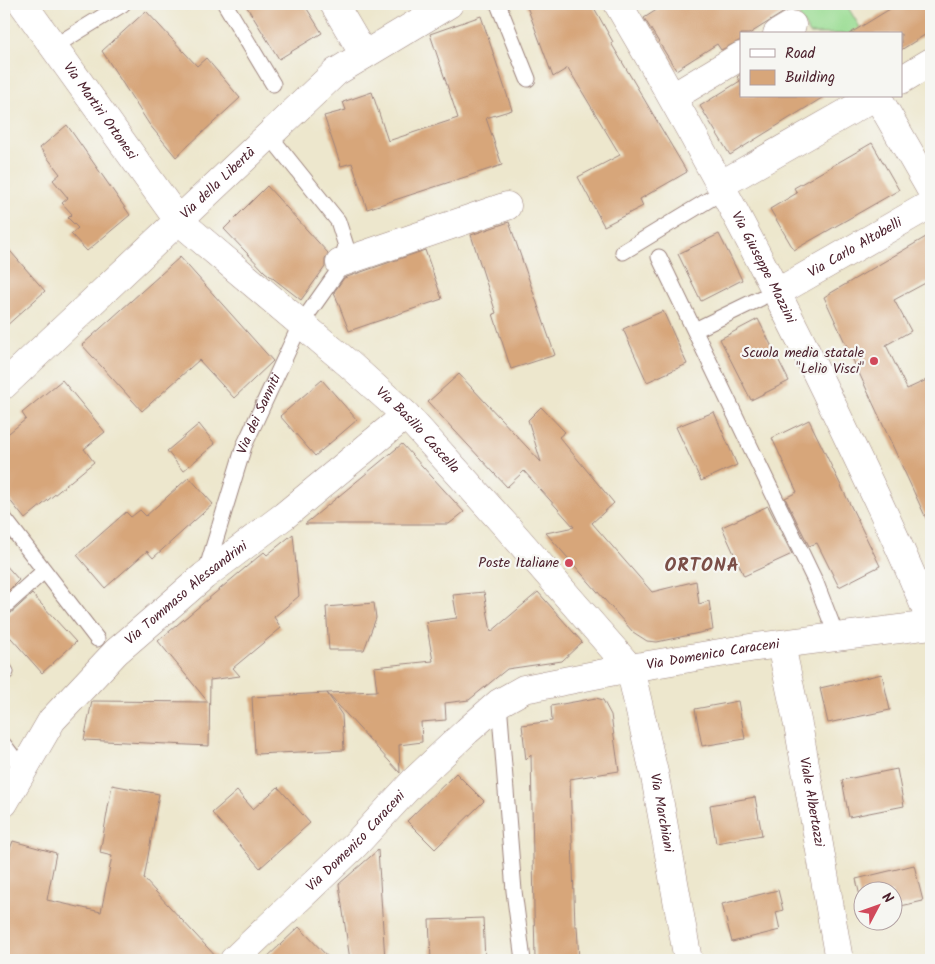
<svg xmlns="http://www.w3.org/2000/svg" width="935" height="964" font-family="Kalam,sans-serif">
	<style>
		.green { fill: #9bdd94; stroke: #727e60 }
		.building { fill: #d7a67a }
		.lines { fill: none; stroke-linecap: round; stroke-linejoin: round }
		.lane-casing { stroke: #9c837c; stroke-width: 17 }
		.street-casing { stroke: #9c837c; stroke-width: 29 }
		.secondary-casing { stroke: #9c837c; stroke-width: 29 }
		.lane { stroke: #fff; stroke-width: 15 }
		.street { stroke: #fff; stroke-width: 28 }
		.secondary { stroke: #fff; stroke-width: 28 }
		.poi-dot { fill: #d1495b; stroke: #f6f6f2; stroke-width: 2 }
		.labels { text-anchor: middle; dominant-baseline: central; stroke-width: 4.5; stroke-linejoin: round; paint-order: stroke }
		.street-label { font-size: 14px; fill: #4a1f2b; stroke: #f6f6f2 }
		.poi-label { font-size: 14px; fill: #4a1f2b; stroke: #f6f6f2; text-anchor: end }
		.district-label { font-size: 19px; font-weight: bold; letter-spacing: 1px; fill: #7b4e47; stroke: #f6f6f2 }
	</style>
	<rect width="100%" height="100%" fill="#f6f6f2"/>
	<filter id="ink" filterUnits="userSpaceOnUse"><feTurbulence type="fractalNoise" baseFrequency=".02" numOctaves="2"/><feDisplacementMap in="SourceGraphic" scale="10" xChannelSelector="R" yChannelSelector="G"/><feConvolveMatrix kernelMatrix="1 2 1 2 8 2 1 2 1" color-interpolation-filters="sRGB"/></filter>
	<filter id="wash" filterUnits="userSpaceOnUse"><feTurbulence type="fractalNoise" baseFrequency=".0096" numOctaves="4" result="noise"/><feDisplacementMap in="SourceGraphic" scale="20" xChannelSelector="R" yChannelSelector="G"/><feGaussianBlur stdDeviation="1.12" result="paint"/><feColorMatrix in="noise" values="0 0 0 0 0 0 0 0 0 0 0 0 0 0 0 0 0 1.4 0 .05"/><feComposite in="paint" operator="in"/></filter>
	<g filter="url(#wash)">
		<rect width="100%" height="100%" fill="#ede7cd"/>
		<path class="green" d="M792,4H846L864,34H810Z"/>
		<g id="blocks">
			<path class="building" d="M245,4H304L322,33L279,59Z
				M526,4H592L613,42L611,43L687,172L640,199L643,206L604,226L578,177L620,155L568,68L553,77Z
				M666,4H797L749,34H741V40L721,50L717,44L676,70L644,18Z
				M898,4H931V31L901,50V34H849Z
				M146,11L197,66L206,58L240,98L176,157L149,124L102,51Z
				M481,16L512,110L486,118L502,165L367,209L352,163L341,166L324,116L346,110L343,102L372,92L388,141L458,118L430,34Z
				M741,74V96H825L730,155L700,106L740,81L737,77Z
				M67,125L130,215L87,251L71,234L78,228L68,218L72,214L62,203L68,198L53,180L60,174L40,148Z
				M872,143L899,190L794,250L770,209L797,193L794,188Z
				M267,186L328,253L325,260V267L301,300L265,272L224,229Z
				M509,222L555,355L511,369L493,314L496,313L471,235Z
				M719,234L742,280L701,301L678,254Z
				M931,234V280L894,300L911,331L886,345L907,389L931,378V529L824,297Z
				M4,244L45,291L4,328Z
				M425,250L442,299L349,331L334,292L344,278Z
				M180,257L273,361L234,398L199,360L142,411L82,345Z
				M663,311L687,364L647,382L623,329Z
				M758,319L789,381L751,400L720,339Z
				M459,374L541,462L528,420L541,407L565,432L559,437L614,503L592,523L652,592L696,581L699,604L709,601L713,630L657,642L647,641L633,632L546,533L574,527L524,471L507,487L428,402Z
				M62,380L105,432L84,449L94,462L25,519L4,493V437L26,419L22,413Z
				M322,380L357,420L315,456L280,416Z
				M714,412L737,465L701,481L676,427Z
				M809,420L880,566L839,587L817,543L809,546L785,498L797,492L772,438Z
				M199,424L215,444L183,471L167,451Z
				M402,444L464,512L449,524H305Z
				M189,477L213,504L153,558L147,551L105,588L77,555L126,512L131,517L140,510L146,516Z
				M768,506L792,554L744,576L722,527Z
				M293,534L299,596L274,617L281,628L233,668L240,676L210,680L209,746L84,740L92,701L208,702L158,641L264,552L267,555Z
				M4,563L19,580L4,595Z
				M484,592L491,632L538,592L582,642L562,661L507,669L469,700L445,703L446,720L421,722L422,742L399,745L400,773L327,693L377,691L374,667L433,661L426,622L457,618L453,595Z
				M32,594L76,642L42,673L4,630V616L10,614Z
				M374,603L376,618L364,650H329L326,607Z
				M882,674L890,710L828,723L820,688Z
				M327,693L342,715L344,750L255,754L252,697Z
				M596,698L603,700L611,715L619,771L570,779L575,926H577L579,960H535L531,755L526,760L522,725L552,721L551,706Z
				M738,701L745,739L702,746L695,709Z
				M897,769L904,806L849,817L842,780Z
				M456,773L484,801L435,849L407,821Z
				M112,785L159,794L144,879L219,960H4V864L13,841L56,853L47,900L101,912L112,856L100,853Z
				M278,787L310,823L260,868L212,813L237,791L253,809Z
				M755,797L762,835L716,843L710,805Z
				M378,850L385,960H350L339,884Z
				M914,865L923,901L892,908V892H862V905L856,879Z
				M778,890L783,910L776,912L780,930L732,942L722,904Z
				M483,918L485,960H431L429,920Z
				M299,927L331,960H264Z"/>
		</g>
	</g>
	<g filter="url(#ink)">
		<use href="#blocks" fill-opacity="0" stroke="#9c837c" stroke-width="1"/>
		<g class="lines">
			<g class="lane-casing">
				<g id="lane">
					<path d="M225,4L273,84"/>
					<path d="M498,4L528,79"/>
					<path d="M53,47L123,4"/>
					<path d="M623,252L725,190"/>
					<path d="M659,257L816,583L837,637"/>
					<path d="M695,330L761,298"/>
					<path d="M4,518L97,639"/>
					<path id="s1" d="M206,571L244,446L300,325L336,274L346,246L338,221L269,135"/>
					<path d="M4,607L44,571"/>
					<path d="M4,669L6,672"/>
					<path d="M499,703L514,891L523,960"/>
					<path d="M4,745L23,770"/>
				</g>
			</g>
			<g class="street-casing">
				<g id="street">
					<path id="s2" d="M23,4L178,220L349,364L406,415L507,527L630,668L655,777L688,960"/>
					<path d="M334,4L364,55"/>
					<path id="s3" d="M618,4C697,137 769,273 836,413C869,482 903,551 931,622"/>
					<path d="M777,34L792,25"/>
					<path d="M901,80L931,62"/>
					<path d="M877,96L931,190"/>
					<path d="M673,97L741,56"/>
					<path d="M722,184L876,96"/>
					<path d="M340,263L507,206"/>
					<path id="s4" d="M778,292L931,204"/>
					<path id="s5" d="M781,645L799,730L839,960"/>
					<path id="s6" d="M4,803L52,720L116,652L204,576L284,516L406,415"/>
					<path id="s7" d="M234,960L356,844L414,781L467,731L499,703L524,689L630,668L756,647L931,625"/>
				</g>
			</g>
			<g class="secondary-casing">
				<g id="secondary">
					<path id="s8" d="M4,385L336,72L449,4"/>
				</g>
			</g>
			<use href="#lane" class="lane"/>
			<use href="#street" class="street"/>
			<use href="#secondary" class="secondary"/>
		</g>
	</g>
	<g class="poi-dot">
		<circle cx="874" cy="361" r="5"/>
		<circle cx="569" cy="563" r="5"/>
	</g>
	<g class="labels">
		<g class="street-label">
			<text stroke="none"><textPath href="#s2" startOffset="132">Via Martiri Ortonesi</textPath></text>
			<text stroke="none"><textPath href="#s8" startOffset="294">Via della Libertà</textPath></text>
			<text stroke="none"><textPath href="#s4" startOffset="89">Via Carlo Altobelli</textPath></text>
			<text stroke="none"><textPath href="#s3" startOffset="301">Via Giuseppe Mazzini</textPath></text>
			<text stroke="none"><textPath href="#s1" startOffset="166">Via dei Sanniti</textPath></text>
			<text stroke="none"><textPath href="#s2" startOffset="585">Via Basilio Cascella</textPath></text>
			<text stroke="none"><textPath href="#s6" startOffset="281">Via Tommaso Alessandrini</textPath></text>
			<text stroke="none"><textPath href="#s7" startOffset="590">Via Domenico Caraceni</textPath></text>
			<text stroke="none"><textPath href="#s5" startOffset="160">Viale Albertazzi</textPath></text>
			<text stroke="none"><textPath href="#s2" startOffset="1052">Via Marchiani</textPath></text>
			<text stroke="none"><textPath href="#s7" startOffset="170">Via Domenico Caraceni</textPath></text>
		</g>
		<g class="poi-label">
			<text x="864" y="353">Scuola media statale<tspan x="864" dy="16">"Lelio Visci"</tspan></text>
			<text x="559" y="563">Poste Italiane</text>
		</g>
		<g class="district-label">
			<text x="702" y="566">ORTONA</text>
		</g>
	</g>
	<rect width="935" height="964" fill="none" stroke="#f6f6f2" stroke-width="20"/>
	<rect x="740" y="32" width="162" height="65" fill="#f6f6f2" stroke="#b1a0a2"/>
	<rect x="750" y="49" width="25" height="8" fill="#ffffff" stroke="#b1a0a2"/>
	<text x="785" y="58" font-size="15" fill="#4a1f2b">Road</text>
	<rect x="750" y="70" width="25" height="15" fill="#d7a67a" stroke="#b1a0a2"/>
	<text x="785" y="82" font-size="15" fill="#4a1f2b">Building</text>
	<g transform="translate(878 906) rotate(49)"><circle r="24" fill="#f6f6f2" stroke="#b1a0a2"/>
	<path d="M0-4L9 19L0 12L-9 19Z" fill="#d1495b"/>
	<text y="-8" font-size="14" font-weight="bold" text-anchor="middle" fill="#4a1f2b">N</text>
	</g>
</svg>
